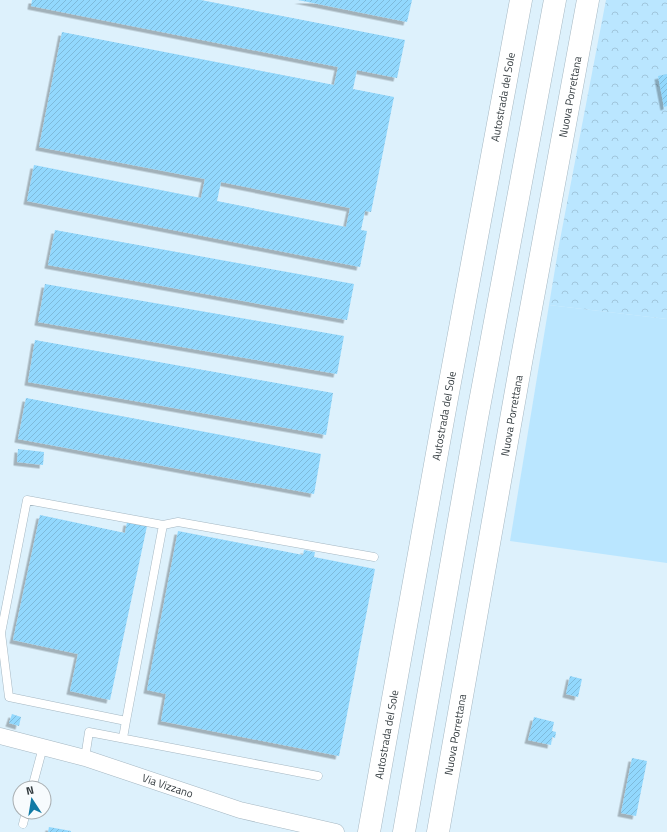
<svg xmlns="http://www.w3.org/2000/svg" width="667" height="832" font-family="'Titillium Web',sans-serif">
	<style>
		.grass { fill: #bae6ff }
		.park { fill: url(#park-crowns) }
		.building { fill: url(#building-hatch); fill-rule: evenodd; filter: url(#shadow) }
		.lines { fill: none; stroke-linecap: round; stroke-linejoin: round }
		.service-casing { stroke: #a5b7c2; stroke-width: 9 }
		.minor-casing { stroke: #a5b7c2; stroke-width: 17 }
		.trunk-casing { stroke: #a5b7c2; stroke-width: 23 }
		.motorway-casing { stroke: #a5b7c2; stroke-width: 23 }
		.service { stroke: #fff; stroke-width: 8 }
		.minor { stroke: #fff; stroke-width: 16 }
		.trunk { stroke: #fff; stroke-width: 22 }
		.motorway { stroke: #fff; stroke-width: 22 }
		.labels { text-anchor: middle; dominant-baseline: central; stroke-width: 4; stroke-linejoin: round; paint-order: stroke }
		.street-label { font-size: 11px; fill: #323a3e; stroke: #f7fbfd }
	</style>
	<defs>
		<pattern id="park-crowns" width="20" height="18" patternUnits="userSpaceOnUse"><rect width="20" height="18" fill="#bae6ff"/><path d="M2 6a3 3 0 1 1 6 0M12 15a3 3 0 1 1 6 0" fill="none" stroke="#a0c6dc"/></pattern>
		<pattern id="building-hatch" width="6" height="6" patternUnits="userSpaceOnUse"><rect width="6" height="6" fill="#92d8fd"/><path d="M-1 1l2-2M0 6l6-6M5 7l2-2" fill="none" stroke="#7ebada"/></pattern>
		<filter id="shadow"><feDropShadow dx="-3.5" dy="3.5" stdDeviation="0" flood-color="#0004"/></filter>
	</defs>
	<rect width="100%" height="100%" fill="#ddf1fc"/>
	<path class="grass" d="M549,305L667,319V563L510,541Z"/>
	<path class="park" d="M606,0H667V319L549,305L559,245Z"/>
	<path class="building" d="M32,0H201L405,40L397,78L357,70L353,89L394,97L371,212L365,211L361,230L367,231L360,267L27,201L34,165L201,198L205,179L39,147L62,32L334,85L338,67L31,6ZM221,182L350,208L346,227L217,201Z
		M298,0H412L407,22Z
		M667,74V106L664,107L658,76Z
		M55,230L354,284L347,320L48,265Z
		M45,284L344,336L337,374L38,322Z
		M35,340L333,393L326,435L28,382Z
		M26,398L321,454L314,494L18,439Z
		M18,449L44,452L43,465L17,462Z
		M40,515L125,533L127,522L147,526L110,700L70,691L78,654L13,640Z
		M178,531L303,555L304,550L315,552L314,557L375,569L339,756L161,721L166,694L147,690Z
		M570,676L582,679L578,697L566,694Z
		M12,714L21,717L19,726L9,723Z
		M534,717L554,722L552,731L556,732L555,738L552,737L551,745L528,740Z
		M632,758L647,761L636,816L621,813Z
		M49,827L71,831V832H48Z"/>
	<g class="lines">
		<g class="service-casing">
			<path id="service" d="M163,525L178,522L374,557
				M123,738L126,721L163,525L27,500L1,633L9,697L126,721
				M85,758L89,732L318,776
				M32,788L43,747
				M23,824L26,812"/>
		</g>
		<g class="minor-casing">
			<g id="minor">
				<path id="s1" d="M0,736L85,758L240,810L336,832"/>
			</g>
		</g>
		<g class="trunk-casing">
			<g id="trunk">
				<path id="s2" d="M438,832L522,357L588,0"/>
			</g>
		</g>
		<g class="motorway-casing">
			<g id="motorway">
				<path id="s3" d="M369,832L445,409L521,0"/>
				<path d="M404,832L477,418L555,0"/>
			</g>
		</g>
		<use href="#service" class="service"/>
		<use href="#minor" class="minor"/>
		<use href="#trunk" class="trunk"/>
		<use href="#motorway" class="motorway"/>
	</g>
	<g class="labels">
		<g class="street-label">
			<text stroke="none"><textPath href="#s3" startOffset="747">Autostrada del Sole</textPath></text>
			<text stroke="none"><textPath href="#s2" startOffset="747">Nuova Porrettana</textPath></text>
			<text stroke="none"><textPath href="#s3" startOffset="423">Autostrada del Sole</textPath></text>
			<text stroke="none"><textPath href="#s2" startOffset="423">Nuova Porrettana</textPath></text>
			<text stroke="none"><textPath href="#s3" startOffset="99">Autostrada del Sole</textPath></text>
			<text stroke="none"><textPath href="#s2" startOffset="99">Nuova Porrettana</textPath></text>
			<text stroke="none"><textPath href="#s1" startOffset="175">Via Vizzano</textPath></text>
		</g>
	</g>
	<g transform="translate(32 800) rotate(348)"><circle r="19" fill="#f7fbfd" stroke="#a8aeb1"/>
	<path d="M0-3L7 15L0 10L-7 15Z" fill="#117aa5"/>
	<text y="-6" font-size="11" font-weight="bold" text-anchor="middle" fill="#323a3e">N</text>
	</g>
</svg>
